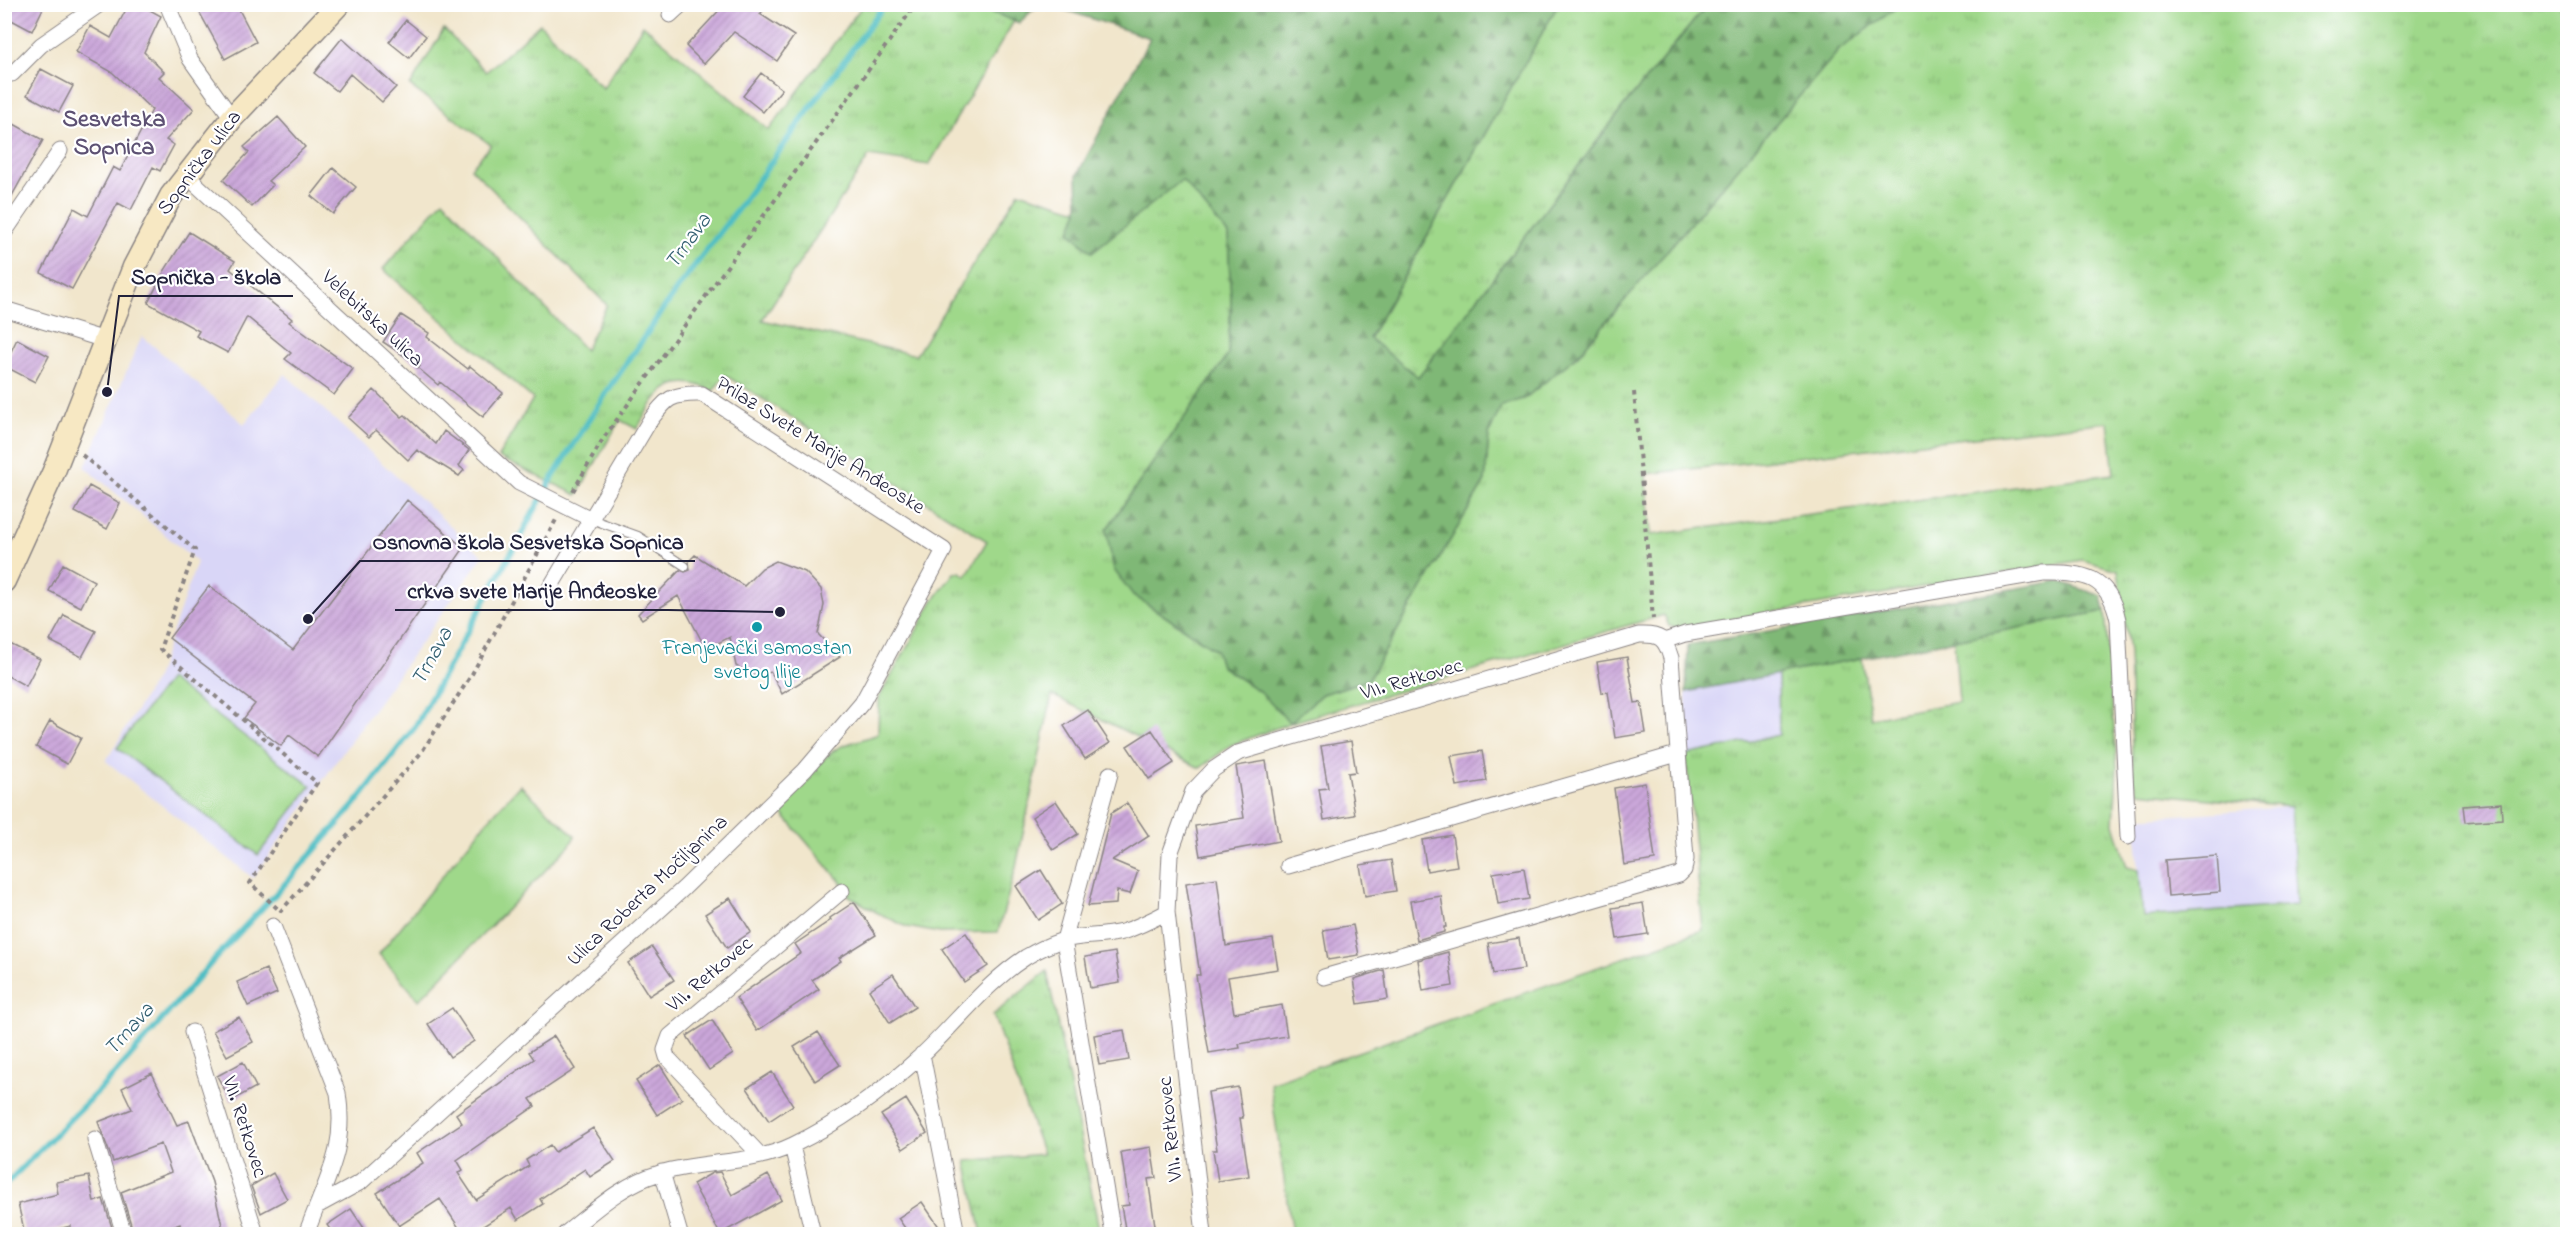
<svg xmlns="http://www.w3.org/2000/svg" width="2572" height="1239" font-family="'Indie Flower',sans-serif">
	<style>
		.built { fill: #d9d6f7 }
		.grass { fill: url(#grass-tufts); stroke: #607d62; stroke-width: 1.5; fill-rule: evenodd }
		.forest { fill: url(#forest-firs); stroke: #506d58; stroke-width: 1.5 }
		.garden { fill: #9fd88a; stroke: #607d62; stroke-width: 1.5 }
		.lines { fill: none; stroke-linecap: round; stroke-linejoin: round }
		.stream { stroke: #4fbec4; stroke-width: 6 }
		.building { fill: url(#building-hatch) }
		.lane-casing { stroke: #8a8484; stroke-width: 10 }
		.street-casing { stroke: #8a8484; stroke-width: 17 }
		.secondary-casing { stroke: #8a8484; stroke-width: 25 }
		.path { stroke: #8a8484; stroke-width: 4; stroke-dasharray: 4.5 4.5; stroke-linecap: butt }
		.lane { stroke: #fff; stroke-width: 8 }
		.street { stroke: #fff; stroke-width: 15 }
		.secondary { stroke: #f7e8c3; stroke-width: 22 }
		.culture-dot { fill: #0f9aa8; stroke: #fff; stroke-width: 2 }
		.labels { text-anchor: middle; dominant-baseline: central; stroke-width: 4.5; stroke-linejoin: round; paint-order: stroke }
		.street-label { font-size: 21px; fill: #22223b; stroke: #fff }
		.culture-label { font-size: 21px; fill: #0d838f; stroke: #fff }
		.water-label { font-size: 22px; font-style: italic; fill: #346072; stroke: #fff }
		.quarter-label { font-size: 24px; font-weight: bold; fill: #5d5173; stroke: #fff }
		.leader { fill: none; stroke: #22223b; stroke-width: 2 }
		.callout-dot { fill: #22223b; stroke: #fff; stroke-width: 2 }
		.callout-label { font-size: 22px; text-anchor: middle; font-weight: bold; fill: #22223b; stroke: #fff; stroke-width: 4.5; stroke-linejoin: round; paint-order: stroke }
	</style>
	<defs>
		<pattern id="grass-tufts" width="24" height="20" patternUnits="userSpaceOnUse" patternTransform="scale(1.5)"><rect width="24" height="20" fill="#9fd88a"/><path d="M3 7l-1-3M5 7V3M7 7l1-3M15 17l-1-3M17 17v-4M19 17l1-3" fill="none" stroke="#89b978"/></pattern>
		<pattern id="forest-firs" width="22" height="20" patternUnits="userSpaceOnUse" patternTransform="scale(1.5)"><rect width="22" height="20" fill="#7fb876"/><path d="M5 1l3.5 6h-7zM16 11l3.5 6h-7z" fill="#689562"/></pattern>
		<pattern id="building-hatch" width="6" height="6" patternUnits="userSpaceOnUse" patternTransform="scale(1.5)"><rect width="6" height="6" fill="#cba7da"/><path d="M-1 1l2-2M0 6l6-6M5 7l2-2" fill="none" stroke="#ae8fbc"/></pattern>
	</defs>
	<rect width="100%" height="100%" fill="#fff"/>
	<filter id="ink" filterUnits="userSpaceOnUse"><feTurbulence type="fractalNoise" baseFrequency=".0167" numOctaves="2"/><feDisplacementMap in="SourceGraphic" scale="12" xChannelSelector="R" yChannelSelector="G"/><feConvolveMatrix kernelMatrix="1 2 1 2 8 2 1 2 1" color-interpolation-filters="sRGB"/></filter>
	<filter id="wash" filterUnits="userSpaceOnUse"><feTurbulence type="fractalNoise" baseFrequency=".008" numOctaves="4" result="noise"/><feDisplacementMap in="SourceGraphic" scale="24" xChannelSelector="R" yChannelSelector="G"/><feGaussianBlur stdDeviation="1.35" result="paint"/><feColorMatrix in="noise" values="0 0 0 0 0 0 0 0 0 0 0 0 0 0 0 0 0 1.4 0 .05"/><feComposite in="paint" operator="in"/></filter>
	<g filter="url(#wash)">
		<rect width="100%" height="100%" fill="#f1e6cc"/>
		<path class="built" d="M142,336L244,424L285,374L483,556L253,878L106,761L157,676L197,562L85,467Z
			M1778,674L1780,735L1686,755V692Z
			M2291,807L2297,905L2142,917L2135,818Z"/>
		<path class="grass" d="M863,5H974L1014,21L929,165L869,156L762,320L916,355L1019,192L1078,210L1070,232L1092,252L1182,179L1228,234L1231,301L1228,355L1106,530L1133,595L1216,650L1221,666L1259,691L1290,722L1322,694L1368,680L1485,481L1489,434L1501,406L1525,398L1577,356L1839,50L1900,5H2567V1234H1292L1270,1083L1703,930L1686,755L1779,735L1778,674L1862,658L1871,718L1959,702L1954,640L2105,611L2117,768L2114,824L2127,867L2139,870L2143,917L2297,905L2291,807L2138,792L2133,779L2129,652L2118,570L2082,560L1679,628L1669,626L1664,615L1290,723L1231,745L1200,768L1052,695L1016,867L998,932L940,933L907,927L876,912L849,896L840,881L779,810C794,794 820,758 838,748C844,744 868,738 878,734L879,698L933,601L954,573L960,572L966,576L987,541L725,375L713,391C670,369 655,396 637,429L620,420L577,495L498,457L533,399L383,269L443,200L585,350L607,305L471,168L491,145L410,86L444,29L486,72L540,24L603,88L643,25L769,130ZM2108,422L2114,474L1651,535L1646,474Z
			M1558,5H1707L1624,106L1418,377L1369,339Z
			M1047,971L1100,1234H982L966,1161L1043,1154L993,1015Z"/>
		<path class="forest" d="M974,5H1038L1019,23Z
			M1050,5H1558L1369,338L1418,377L1624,106L1707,5H1900L1839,50L1577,356L1525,398L1501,406L1489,434L1485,481L1368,680L1322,694L1290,723L1259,691L1221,666L1216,650L1133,595L1114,570L1106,530L1228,355L1231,301L1228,234L1182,180L1092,252L1070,232L1078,210L1077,175L1150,38Z
			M2058,581L2102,596L2105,611L1686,692L1688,645Z"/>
		<path class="garden" d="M169,679L311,786L258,855L117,748Z
			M520,785L575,836L570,845L419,1000L379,954L487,821Z"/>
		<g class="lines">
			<path class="stream" d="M4,1186L115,1074L218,955L284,885L356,803L415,727L553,477L610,387L680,285L734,214L885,4"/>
		</g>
		<g id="blocks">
			<path class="building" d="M4,4H45L32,31L4,16Z
				M129,4H139L161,16L144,52L164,72L159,77L194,109L166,140L174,145L160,171L153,167L131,210L118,203L72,289L41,273L74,208L88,216L113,167L120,171L152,110L112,72L76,52L90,26L111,38Z
				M195,4H236L256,42L225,59Z
				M725,4H769L760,14L794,36L777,61L734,32L704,64L686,46Z
				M406,20L426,36L409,58L389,42Z
				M342,38L396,87L382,102L350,74L337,91L314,73Z
				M41,69L73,86L59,112L27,95Z
				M761,73L782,89L763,112L743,96Z
				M278,117L305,147L268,181L273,185L252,207L223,180L249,152L244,147Z
				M12,123L43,140L4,210V137Z
				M333,168L356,187L333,214L311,196Z
				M189,232L235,261L230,269L292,319L289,322L353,369L334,395L285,359L291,353L247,317L228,353L196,336L199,331L148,303L165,270Z
				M401,315L429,333L427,337L468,369L470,366L503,393L483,417L440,382L438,385L418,368L420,366L383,342Z
				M17,339L49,356L35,382L4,366Z
				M374,390L402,417L405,415L436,444L444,431L469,450L459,466L464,470L459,476L417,450L408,460L376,430L369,437L348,418Z
				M89,486L120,503L107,529L75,512Z
				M407,500L464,548L318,757L289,735L281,746L244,718L255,704L169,638L209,586L293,650Z
				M695,555L744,586L762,568L776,561L805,572L821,589L824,605L818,634L840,657L782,694L771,672L754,676L736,666L730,637L706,649L678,596L642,619L638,614L680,570L685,572L690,570L689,561Z
				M63,564L94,581L81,607L49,591Z
				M64,615L96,631L82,657L50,641Z
				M4,641L40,659L26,686L4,674Z
				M1627,657L1635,703L1641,702L1646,733L1615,738L1608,692L1602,693L1597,662Z
				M1088,710L1110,743L1085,759L1064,726Z
				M50,721L81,738L67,764L36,747Z
				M1152,730L1174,763L1149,779L1127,746Z
				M1351,741L1356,772L1348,773L1355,815L1324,820L1319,789L1328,788L1321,746Z
				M1482,751L1487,781L1457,786L1451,756Z
				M1266,761L1279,841L1200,856L1195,826L1244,818L1236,766Z
				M1645,783L1655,860L1624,865L1614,788Z
				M1056,801L1078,834L1053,850L1032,817Z
				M1127,803L1149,836L1112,860L1138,871L1130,894L1117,891L1116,904L1088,906L1111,813Z
				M2501,803L2502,819L2465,822L2463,806Z
				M1452,835L1457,866L1427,871L1422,840Z
				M2217,856L2220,892L2168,896L2165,860Z
				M1391,860L1396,891L1365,896L1360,865Z
				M1524,868L1529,899L1498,904L1493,873Z
				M1041,870L1062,904L1038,920L1016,886Z
				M1217,878L1226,946L1273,939L1278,969L1228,977L1234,1013L1282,1005L1287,1036L1239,1044L1240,1048L1209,1053L1196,975H1200L1186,883Z
				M1441,896L1446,927H1444V932L1417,940L1410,901Z
				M730,898L751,932L727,948L705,914Z
				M854,902L876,935L839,958L841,961L812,980L819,989L757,1031L736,998L801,953L795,944L831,920L830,918Z
				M1643,903L1648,934L1617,939L1612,908Z
				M1353,925L1359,955L1328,960L1323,930Z
				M966,933L988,966L964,982L942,949Z
				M1519,938L1524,969L1493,974L1488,943Z
				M652,947L674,980L649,996L628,963Z
				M1115,952L1120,983L1090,988L1085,957Z
				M1448,952L1453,986L1423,991L1418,960Z
				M266,969L277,993L248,1006L237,982Z
				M1384,970L1388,999L1358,1004L1354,979Z
				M893,974L915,1007L890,1023L869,990Z
				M452,1008L474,1041L450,1057L428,1024Z
				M239,1017L253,1042L227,1056L213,1031Z
				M712,1020L733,1054L709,1070L687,1036Z
				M1124,1030L1129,1060L1099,1065L1094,1035Z
				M818,1032L840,1065L815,1081L794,1047Z
				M554,1036L575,1069L530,1099L535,1106L457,1160L463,1170L458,1173L476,1200L529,1166L526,1160L550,1145L555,1152L593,1128L615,1161L590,1177L585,1169L540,1199L543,1204L518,1220L511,1208L471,1234H463L440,1199L399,1226L377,1193L423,1163L417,1153L462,1123L456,1114L534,1059L529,1052Z
				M243,1062L256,1087L231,1101L217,1076Z
				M660,1065L682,1099L657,1115L636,1081Z
				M772,1072L793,1105L769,1121L747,1088Z
				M152,1073L177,1125L189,1121L212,1182L224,1234H182L180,1224L153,1234H134L121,1192L171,1172L161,1144L113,1162L98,1122L132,1109L122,1088Z
				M1238,1087L1243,1118H1240L1249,1176L1218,1181L1213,1150H1217L1208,1092Z
				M906,1099L927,1133L903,1149L881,1115Z
				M1151,1147L1156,1178L1148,1179L1156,1232L1126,1234L1121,1206L1129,1205L1121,1152Z
				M720,1172L732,1195L768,1175L782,1200L720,1234L693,1184L712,1173Z
				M273,1173L287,1199L261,1213L251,1186Z
				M89,1176L94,1202L103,1199L114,1234H71V1226L37,1234H25L18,1204L58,1194L56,1182Z
				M922,1202L944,1234H909L898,1218Z
				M351,1209L368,1234H333L327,1225Z"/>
		</g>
	</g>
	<g filter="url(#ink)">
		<use href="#blocks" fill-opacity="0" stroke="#8a8484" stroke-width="1.5"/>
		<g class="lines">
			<g class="lane-casing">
				<path id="lane" d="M591,519L638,536L685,566"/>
			</g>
			<g class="street-casing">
				<path id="street" d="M167,4L190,59L232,118
					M670,15L682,4
					M12,74L41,45L100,4
					M186,175L519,483L591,519
					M4,233L60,151
					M4,309L105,340
					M1664,641L1685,634L2043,573C2083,572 2109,575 2118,620L2128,837
					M1110,774L1064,940L1113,1234
					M1288,866L1677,754
					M1167,912L1204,1234
					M273,926L338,1093C345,1139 334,1164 317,1206
					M192,1032L256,1234
					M922,1054L957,1234
					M95,1139L124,1234
					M792,1146L813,1234
					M760,1155L667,1057L665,1050L670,1036L842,891
					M662,1172L680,1234
					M306,1234L317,1206L361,1182L684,888L805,770L862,703L944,550L702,394C671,393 667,398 649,422L548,591
					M565,1234C595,1210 622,1184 660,1173C703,1160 752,1165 793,1145C839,1123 885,1089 923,1054C957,1022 986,983 1026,957C1036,951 1051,944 1063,940C1082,935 1103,937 1122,932C1138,927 1152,920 1167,912L1170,854L1193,791L1214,769L1238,753L1639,635C1660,634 1665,638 1671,658L1686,859L1684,870L1679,875L1324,977"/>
			</g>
			<g class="secondary-casing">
				<path id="secondary" d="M4,581L54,471L134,267L171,196L232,118L339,4"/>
			</g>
			<path class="path" d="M1634,392L1653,619
				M82,455L195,550L160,649L317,783L250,883L278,909
				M573,491L603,439L916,4
				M280,912L421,753L472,674L557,518"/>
			<use href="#lane" class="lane"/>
			<use href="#street" class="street"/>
			<use href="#secondary" class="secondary"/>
		</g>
	</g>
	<circle class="culture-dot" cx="757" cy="627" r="6"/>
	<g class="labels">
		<g class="street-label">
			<text transform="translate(200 163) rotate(-53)">Sopnička ulica</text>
			<text transform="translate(372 319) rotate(43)">Velebitska ulica</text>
			<text transform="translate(820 446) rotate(32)">Prilaz Svete Marije Anđeoske</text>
			<text transform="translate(1412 680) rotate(-16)">VII. Retkovec</text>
			<text transform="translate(648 891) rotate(-43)">Ulica Roberta Močiljanina</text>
			<text transform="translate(710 975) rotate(-40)">VII. Retkovec</text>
			<text transform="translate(244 1127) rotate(72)">VII. Retkovec</text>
			<text transform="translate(1171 1129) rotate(-96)">VII. Retkovec</text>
		</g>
		<g class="culture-label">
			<text x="757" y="649">Franjevački samostan<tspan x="757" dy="24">svetog Ilije</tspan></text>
		</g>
		<g class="water-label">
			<text transform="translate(689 242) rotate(-54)">Trnava</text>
			<text transform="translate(433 657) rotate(-61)">Trnava</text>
			<text transform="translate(130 1030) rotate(-48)">Trnava</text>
		</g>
		<g class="quarter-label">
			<text x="114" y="120">Sesvetska<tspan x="114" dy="28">Sopnica</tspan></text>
		</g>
	</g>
	<path class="leader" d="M107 392L119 296H293M308 619L360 561H695M780 612L668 610H395"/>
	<g class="callout-dot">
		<circle cx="107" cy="392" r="6"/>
		<circle cx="308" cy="619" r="6"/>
		<circle cx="780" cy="612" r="6"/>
	</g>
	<g class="callout-label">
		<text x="206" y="284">Sopnička - škola</text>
		<text x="528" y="549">Osnovna škola Sesvetska Sopnica</text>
		<text x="532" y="598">crkva svete Marije Anđeoske</text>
	</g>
	<rect width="2572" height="1239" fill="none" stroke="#fff" stroke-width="24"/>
</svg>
